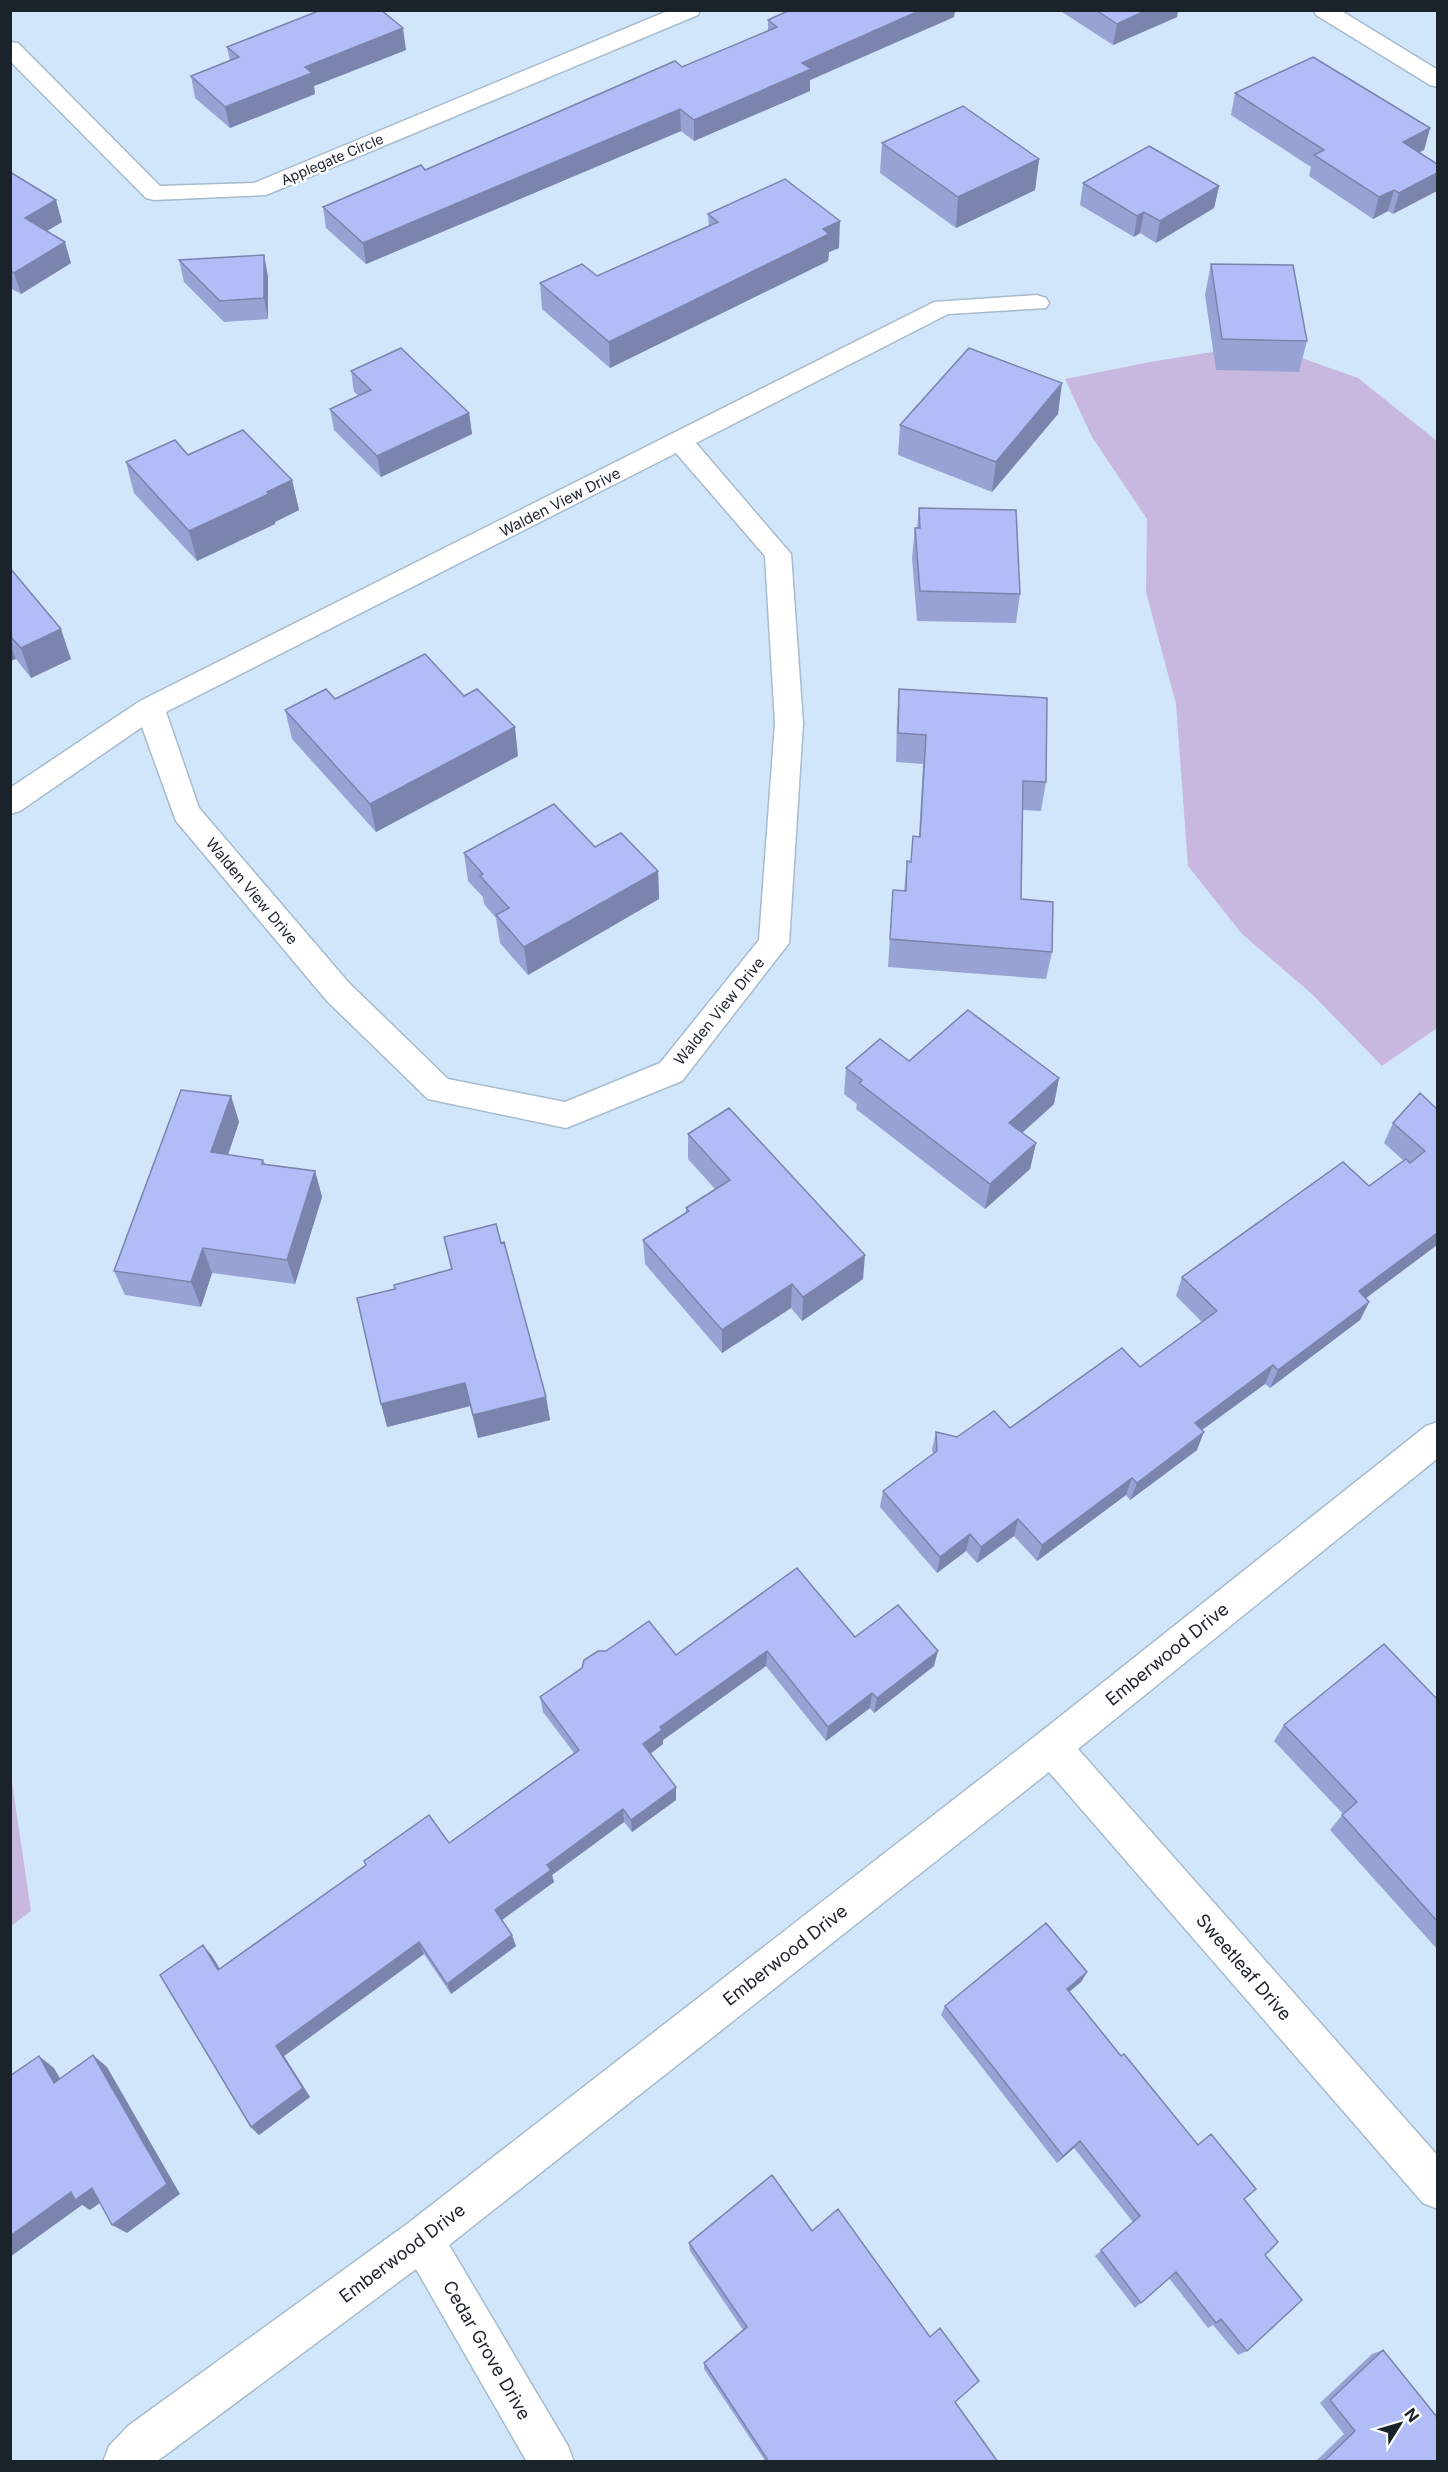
<svg xmlns="http://www.w3.org/2000/svg" width="1448" height="2472" font-family="Inter,sans-serif">
	<style>
		.green { fill: #c8b8e0 }
		.lines { fill: none; stroke-linecap: round; stroke-linejoin: round }
		.minor-casing { stroke: #a6bbcd; stroke-width: 3 }
		.minor { fill: #fff; fill-rule: evenodd }
		.wall { fill: #97a3d4 }
		.shaded-wall { fill: #7b84ad }
		.building { fill: #b0bdf7; stroke: #7b84ad; stroke-width: 1.5 }
		.labels { text-anchor: middle; dominant-baseline: central; stroke-width: 5; stroke-linejoin: round; paint-order: stroke }
		.far-street-label { font-size: 14px; fill: #1b232a; stroke: #fff }
		.street-label { font-size: 15px; fill: #1b232a; stroke: #fff }
		.near-street-label { font-size: 18px; fill: #1b232a; stroke: #fff }
	</style>
	<rect width="100%" height="100%" fill="#d1e6fa"/>
	<path class="green" d="M1262,344L1358,378L1437,441V1028L1382,1066L1313,995L1242,934L1188,866L1176,704L1146,592L1147,519L1092,437L1065,379L1150,362Z
		M10,1769L31,1911L11,1926H10Z"/>
	<g class="lines">
		<g class="minor-casing">
			<path id="minor" d="M670,10H700L698,15L266,195L154,200L146,198L10,61V42L18,43L160,186L254,183Z
				M1314,10H1340L1438,70V87L1430,85L1316,15Z
				M1037,295L1046,298L1049,303L1046,308L948,314L696,443L791,554L803,723L789,943L682,1081L566,1128L428,1099L327,1001L176,821L142,727L20,811L10,814V788L140,701L934,302ZM676,453L765,556L775,723L759,940L660,1063L565,1102L448,1079L349,983L199,808L166,712Z
				M1438,1422V1458L1078,1749L1438,2156V2209L1423,2203L1049,1772L449,2245L568,2446L574,2462H527L416,2269L156,2462H103L109,2446L128,2426L407,2224L1038,1734L1426,1426Z"/>
		</g>
		<use href="#minor" class="minor"/>
	</g>
	<path class="wall" d="M790,10H955L954,17L810,80V91L694,141L681,131L366,264L326,228L323,207L425,170L682,67L768,31V20Z
		M1059,10H1178L1177,17L1113,45Z
		M227,47L406,50L314,86L315,94L230,128L195,98L191,76L230,61Z
		M1235,93L1430,128L1424,150L1419,152L1393,214L1388,211L1373,219L1309,176L1311,167L1231,115Z
		M882,143L1039,159L1035,190L956,228L880,173Z
		M10,172L62,222L46,231L71,263L21,294L10,288Z
		M1083,183L1219,186L1214,208L1156,243L1140,233L1134,237L1080,205Z
		M708,214L839,248L829,252L828,261L610,368L542,309L540,283L597,276L709,226Z
		M179,260L268,276V319L224,322L184,282Z
		M1211,264L1307,341L1299,372L1216,370L1205,295Z
		M351,371L469,413L472,434L381,477L334,430L330,409L359,396L354,392Z
		M1058,414L992,492L898,455L900,425Z
		M188,455L292,480L299,510L275,522V524L197,561L134,493L126,462Z
		M919,508L1020,594L1016,623L917,621L912,558L915,528H917Z
		M10,568L71,659L31,678L16,659L10,661Z
		M899,689L1046,782L1041,811L1022,810L1021,899L1052,952L1046,979L888,967L893,890L904,891L907,861L911,862L913,836L919,837L923,764L896,762L897,719Z
		M464,696L518,756L376,832L292,739L285,710L335,699Z
		M595,847L658,871L659,899L528,975L500,943L496,918L484,904L483,897L468,881L464,853Z
		M909,1061L1059,1078L1054,1104L1022,1133L1036,1143L1030,1169L985,1209L856,1109L857,1104L844,1094L846,1068Z
		M1420,1093L1437,1245L1366,1298L1369,1302L1360,1320L1270,1388L1265,1384L1202,1430L1197,1450L1130,1500L1126,1495L1037,1561L1014,1536L977,1563L966,1551L937,1573L880,1507L883,1491L933,1454L932,1449L936,1432L957,1437L1010,1428L1140,1367L1202,1322L1176,1296L1182,1277L1369,1186L1404,1161L1384,1143L1393,1123Z
		M231,1096L239,1122L228,1155L263,1160L265,1164L315,1171L322,1197L295,1284L212,1273L201,1307L125,1295L114,1271Z
		M688,1134L863,1279L802,1321L791,1308L722,1353L645,1264L643,1240L686,1213V1208L715,1189L688,1159Z
		M444,1237L546,1397L550,1420L478,1438L470,1406L387,1427L395,1289L451,1269Z
		M855,1637L934,1666L874,1713L870,1708L826,1741L766,1666L663,1740V1744L651,1753L676,1800L632,1832L624,1822L552,1875L554,1882L502,1920L516,1946L451,1994L424,1954L284,2056L310,2097L259,2135L251,2127L212,1956L220,1969L366,1865L364,1861L449,1843L574,1753L543,1712L540,1697L676,1655Z
		M1437,1699V1949L1330,1830L1343,1814L1274,1741L1284,1725Z
		M1087,1972L1081,1982L1069,1992L1121,2056L1244,2199L1265,2255L1247,2351L1238,2355L1213,2325L1208,2328L1169,2278L1135,2308L1095,2256L1133,2222L1074,2148L1057,2163L941,2015L945,2006Z
		M812,2231L955,2402L998,2462H766L704,2369V2363L743,2330L690,2251L689,2243Z
		M1383,2350L1437,2462H1315L1344,2434L1320,2403L1372,2354Z"/>
	<path class="shaded-wall" d="M921,10H955L954,17L810,80V91L694,141V120L802,63Z
		M1147,10H1178L1177,17L1113,45L1117,24Z
		M403,28L406,50L314,86L315,94L230,128L225,107L305,67Z
		M680,109L681,131L366,264L363,243Z
		M1430,128L1424,150L1397,163L1403,142Z
		M1039,159L1035,190L956,228L958,197Z
		M1437,173V191L1393,214L1399,193Z
		M1219,186L1214,208L1156,243L1160,221Z
		M1394,190L1388,211L1373,219L1379,197Z
		M56,200L62,222L32,240L25,218Z
		M1144,212L1140,233L1134,237L1137,216Z
		M840,221L839,248L829,252L828,261L610,368L609,342L823,229Z
		M65,242L71,263L21,294L14,273Z
		M264,255L268,276V319L264,298Z
		M1062,383L1058,414L992,492L996,462Z
		M469,413L472,434L381,477L377,456Z
		M292,480L299,510L275,522V524L197,561L189,531Z
		M61,629L71,659L31,678L21,648Z
		M10,644L16,659L10,661Z
		M515,727L518,756L376,832L370,804Z
		M658,871L659,899L528,975L524,947Z
		M1059,1078L1054,1104L1004,1149L1009,1123Z
		M231,1096L239,1122L220,1178L211,1152Z
		M1036,1143L1030,1169L985,1209L990,1184Z
		M315,1171L322,1197L295,1284L287,1260Z
		M1437,1233V1245L1350,1310L1359,1291Z
		M203,1248L212,1273L201,1307L191,1282Z
		M865,1255L863,1279L802,1321L803,1297Z
		M792,1284L791,1308L722,1353V1330Z
		M1369,1302L1360,1320L1270,1388L1278,1370Z
		M1273,1365L1265,1384L1188,1440L1195,1423Z
		M465,1383L470,1406L387,1427L381,1404Z
		M546,1397L550,1420L478,1438L473,1415Z
		M1204,1432L1197,1450L1130,1500L1137,1483Z
		M1132,1478L1126,1495L1037,1561L1042,1545Z
		M1018,1519L1014,1536L977,1563L981,1547Z
		M970,1534L966,1551L937,1573L940,1557Z
		M767,1651L766,1666L663,1740V1744L645,1758L643,1744L660,1727Z
		M938,1651L934,1666L874,1713L877,1698Z
		M872,1693L870,1708L826,1741L828,1727Z
		M676,1787V1800L632,1832L631,1820Z
		M623,1809L624,1822L552,1875L554,1882L499,1922L495,1910L547,1865Z
		M512,1935L516,1946L451,1994L447,1984Z
		M419,1942L424,1954L284,2056L310,2097L259,2135L251,2127L276,2046Z
		M203,1945L212,1956L227,1981L218,1970Z
		M1087,1972L1081,1982L1062,1998L1067,1989Z
		M93,2055L107,2067L180,2194L127,2233L112,2225Z
		M39,2056L54,2068L69,2094L54,2083Z
		M1080,2141L1074,2148L1057,2163L1063,2156Z
		M92,2188L107,2198L90,2210L82,2205L10,2257V2236L71,2192Z"/>
	<path class="building" d="M321,10H381L403,28L305,67L312,73L225,107L191,76L239,57L227,47Z
		M790,10H921L802,63L811,69L694,120L680,109L363,243L323,207L421,165L425,170L675,61L682,67L777,27L768,20Z
		M1096,10H1147L1117,24Z
		M1313,57L1430,128L1403,142L1437,164V173L1399,193L1394,190L1379,197L1314,155L1324,150L1235,93Z
		M963,106L1039,159L958,197L882,143Z
		M1149,146L1219,186L1160,221L1144,212L1137,216L1083,183Z
		M10,172L56,200L25,218L65,242L14,273L10,270Z
		M785,179L840,221L823,229L829,234L609,342L540,283L582,264L597,276L718,222L708,214Z
		M264,255V298L220,301L179,260Z
		M1211,264L1293,265L1307,341L1222,339Z
		M401,348L469,413L377,456L330,409L371,390L351,371Z
		M969,348L1062,383L996,462L900,425Z
		M243,430L292,480L267,492L269,494L189,531L126,462L175,440L188,455Z
		M919,508L1016,510L1020,594L920,591L915,528H920Z
		M10,568L61,629L21,648L10,636Z
		M425,654L464,696L477,689L515,727L370,804L285,710L326,689L335,699Z
		M899,689L1047,698L1046,782L1023,781L1021,899L1053,902L1052,952L890,939L893,890L906,891L907,861L911,862L913,836L920,837L926,735L898,733Z
		M554,804L595,847L621,833L658,871L524,947L496,915L509,908L480,876L483,874L464,853Z
		M968,1010L1059,1078L1009,1123L1036,1143L990,1184L859,1083L862,1080L846,1068L880,1039L909,1061Z
		M181,1090L231,1096L211,1152L263,1160L262,1164L315,1171L287,1260L203,1248L191,1282L114,1271Z
		M1420,1093L1437,1109V1233L1359,1291L1369,1302L1278,1370L1273,1365L1195,1423L1204,1432L1137,1483L1132,1478L1042,1545L1018,1519L981,1547L970,1534L940,1557L883,1491L937,1451L936,1432L957,1437L994,1411L1010,1428L1122,1348L1140,1367L1217,1311L1182,1277L1343,1162L1369,1186L1406,1159L1410,1163L1425,1151L1393,1123Z
		M729,1108L865,1255L803,1297L792,1284L722,1330L643,1240L689,1211L686,1208L730,1180L688,1134Z
		M496,1224L501,1243L504,1242L546,1397L473,1415L465,1383L381,1404L357,1298L395,1289L394,1285L452,1269L444,1237Z
		M797,1568L855,1637L898,1605L938,1651L877,1698L872,1693L828,1727L767,1651L660,1727L662,1730L643,1744L676,1787L631,1820L623,1809L547,1865L551,1870L495,1910L512,1935L447,1984L419,1942L276,2046L303,2088L251,2127L160,1975L203,1945L218,1970L366,1865L364,1861L429,1815L449,1843L579,1750L540,1697L582,1668L584,1660L598,1651H606L649,1621L676,1655Z
		M1384,1644L1437,1699V1921L1342,1815L1357,1802L1284,1725Z
		M1046,1923L1087,1972L1067,1989L1121,2056L1124,2054L1198,2145L1211,2134L1256,2189L1244,2199L1278,2242L1265,2255L1302,2300L1247,2351L1221,2319L1216,2323L1176,2272L1141,2303L1101,2250L1140,2216L1080,2141L1063,2156L945,2006Z
		M93,2055L167,2184L112,2225L92,2188L75,2200L71,2192L10,2236V2076L39,2056L54,2083Z
		M772,2175L812,2231L838,2209L930,2337L940,2328L979,2381L955,2402L998,2462H769L704,2363L747,2327L689,2243Z
		M1383,2350L1437,2417V2462H1323L1355,2431L1330,2400Z"/>
	<g class="labels">
		<g class="far-street-label">
			<text transform="translate(332 159) rotate(-23)">Applegate Circle</text>
		</g>
		<g class="street-label">
			<text transform="translate(560 502) rotate(-27)">Walden View Drive</text>
			<text transform="translate(252 891) rotate(50)">Walden View Drive</text>
			<text transform="translate(719 1011) rotate(-51)">Walden View Drive</text>
		</g>
		<g class="near-street-label">
			<text transform="translate(1167 1654) rotate(-39)">Emberwood Drive</text>
			<text transform="translate(785 1955) rotate(-38)">Emberwood Drive</text>
			<text transform="translate(1244 1967) rotate(49)">Sweetleaf Drive</text>
			<text transform="translate(402 2253) rotate(-37)">Emberwood Drive</text>
			<text transform="translate(487 2350) rotate(60)">Cedar Grove Drive</text>
		</g>
	</g>
	<rect width="1448" height="2472" fill="none" stroke="#1b232a" stroke-width="24"/>
	<g transform="translate(1400 2424) rotate(53)" stroke="#ffffff" stroke-width="4.5" paint-order="stroke">
	<path d="M0-4.5L10 22L0 15L-10 22Z" fill="#1b232a"/>
	<text y="-9" font-size="16" font-weight="bold" text-anchor="middle" fill="#1b232a">N</text>
	</g>
</svg>
